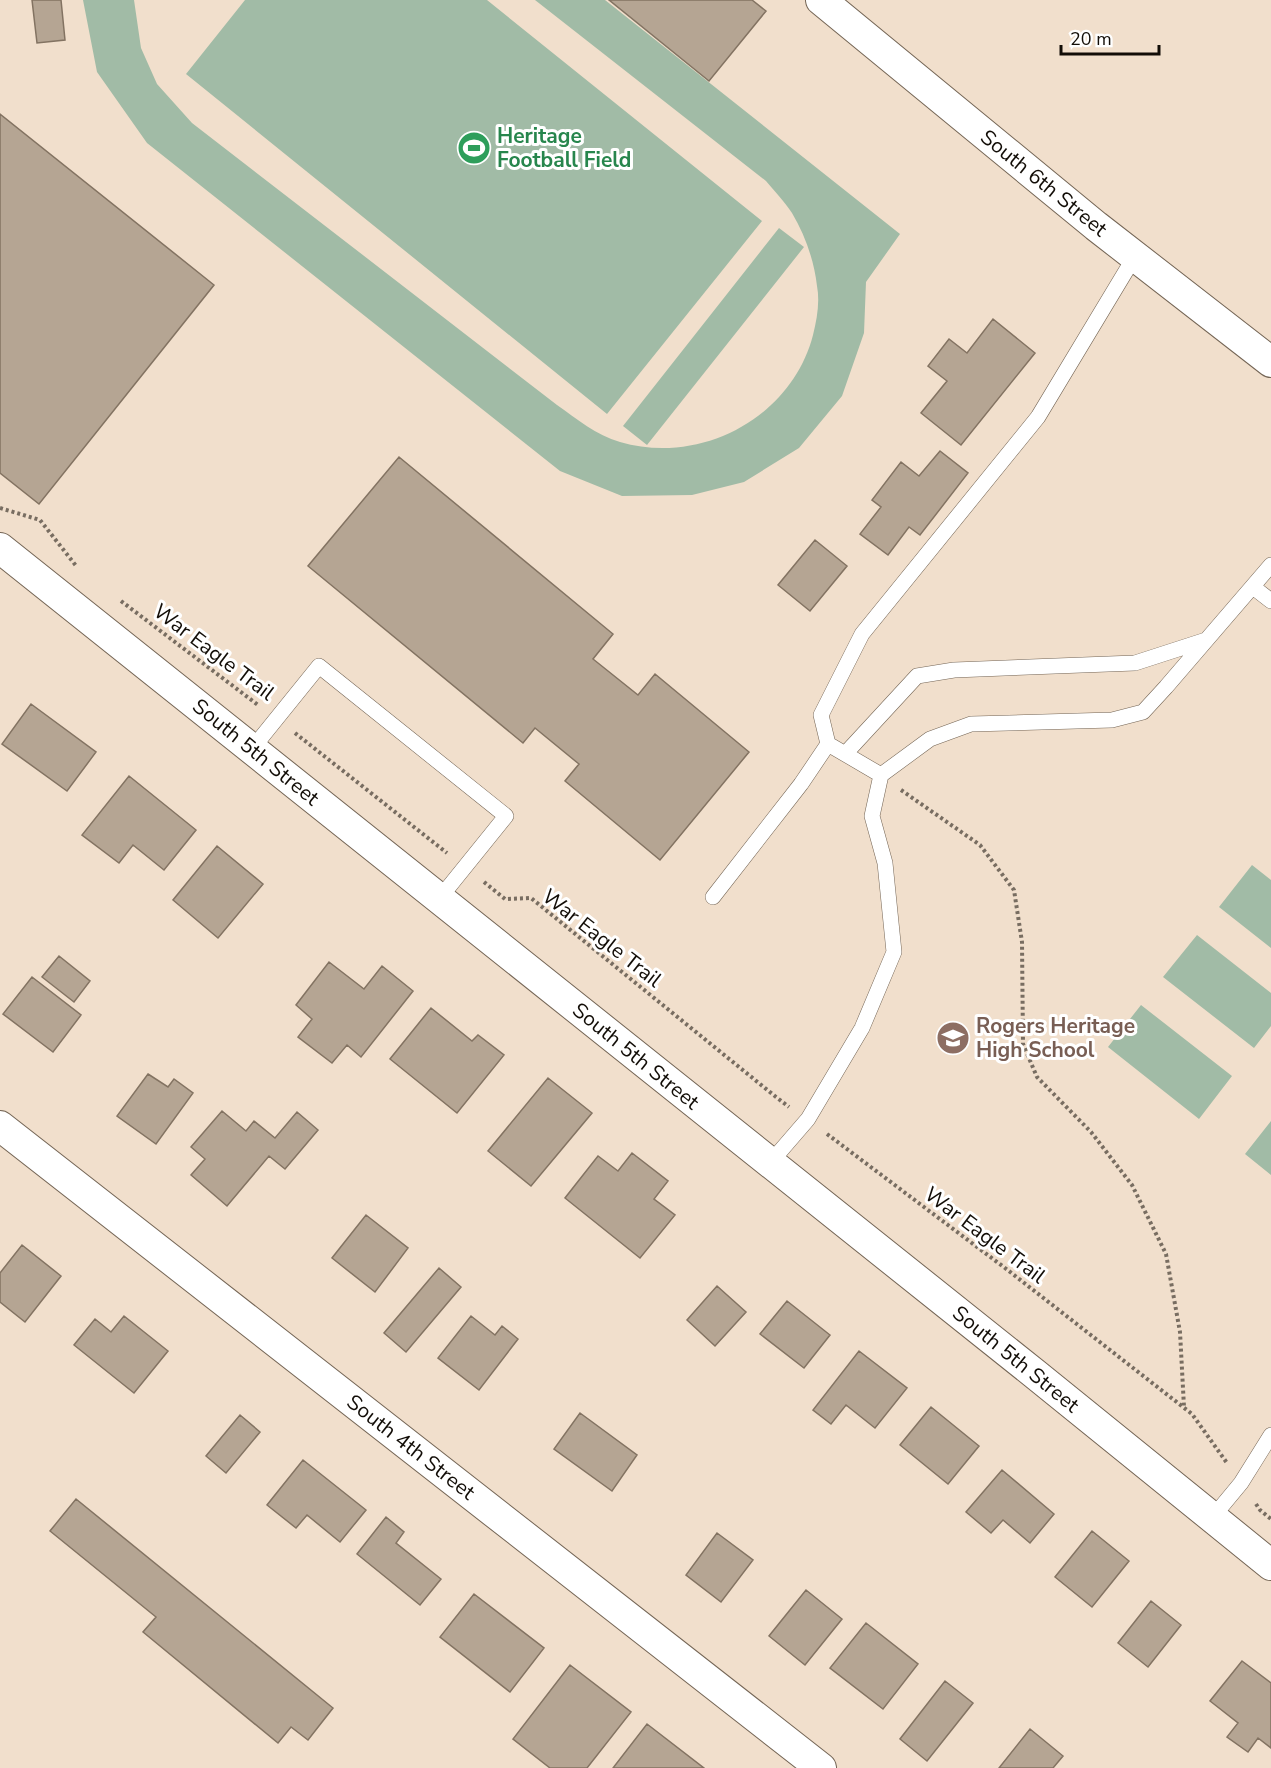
<svg xmlns="http://www.w3.org/2000/svg" width="1271" height="1768" font-family="'Nunito Sans',sans-serif">
	<style>
		.green { fill: #a1bba6 }
		.building { fill: #b5a593; stroke: #837362; stroke-width: 1.5 }
		.lines { fill: none; stroke-linecap: round; stroke-linejoin: round }
		.lane-casing { stroke: #746555; stroke-width: 16 }
		.street-casing { stroke: #746555; stroke-width: 32 }
		.path { stroke: #786d61; stroke-width: 4; stroke-dasharray: 3 3; stroke-linecap: butt }
		.lane { stroke: #fff; stroke-width: 15 }
		.street { stroke: #fff; stroke-width: 30 }
		.labels { text-anchor: middle; dominant-baseline: central; stroke-width: 6; stroke-linejoin: round; paint-order: stroke }
		.leisure-label { font-size: 21px; font-weight: bold; fill: #27864d; stroke: #fff; text-anchor: start }
		.street-label { font-size: 21px; fill: #120d07; stroke: #fff }
		.education-label { font-size: 21px; font-weight: bold; fill: #785e54; stroke: #fff; text-anchor: start }
	</style>
	<rect width="100%" height="100%" fill="#f1dfcc"/>
	<path class="green" d="M83,0H134L141,48L157,84L192,123L557,405C577,419 596,435 620,442C701,466 792,417 813,335C817,319 820,302 817,286C814,260 805,235 792,213C785,202 775,192 766,181L535,0H605L900,234L866,282L864,333L842,396L799,448L744,482L692,495L622,496L560,471L147,143L97,72Z
		M245,0H487L762,221L607,414L186,74Z
		M779,228L804,247L647,445L623,426Z
		M1252,865L1271,880V948L1219,907Z
		M1197,935L1271,993V1026L1254,1048L1163,977Z
		M1141,1005L1232,1076L1199,1119L1108,1047Z
		M1271,1121V1175L1245,1154Z"/>
	<path class="building" d="M32,0H61L65,40L37,43Z
		M609,0H752L766,11L709,81Z
		M0,114L214,285L39,504L0,473Z
		M993,319L1035,353L961,445L921,413L947,381L928,366L949,339L967,353Z
		M940,451L968,473L920,535L909,527L888,555L860,534L881,507L872,500L901,462L919,476Z
		M399,457L613,634L593,659L638,695L655,674L749,752L660,860L565,781L579,764L535,728L523,743L308,566Z
		M815,540L847,566L810,611L778,585Z
		M31,704L96,752L67,791L2,744Z
		M129,776L196,830L164,870L133,845L119,863L82,835Z
		M217,846L263,884L218,938L173,900Z
		M59,956L90,981L74,1002L42,977Z
		M329,962L364,989L382,966L413,991L361,1057L347,1045L332,1063L298,1037L312,1019L296,1005Z
		M32,977L81,1015L53,1052L3,1014Z
		M431,1008L472,1041L478,1035L504,1055L457,1113L390,1059Z
		M148,1074L168,1087L174,1079L193,1093L156,1144L117,1116Z
		M548,1078L592,1113L531,1186L488,1151Z
		M222,1111L246,1131L254,1121L275,1138L297,1112L318,1130L285,1169L269,1156L227,1206L191,1175L205,1159L191,1147Z
		M632,1153L668,1181L654,1199L675,1215L640,1258L565,1198L598,1156L618,1171Z
		M366,1215L408,1248L375,1292L332,1258Z
		M22,1245L61,1276L25,1322L0,1302V1273Z
		M439,1268L461,1287L406,1352L384,1333Z
		M717,1286L746,1312L715,1346L687,1320Z
		M787,1301L830,1335L804,1368L760,1334Z
		M124,1316L168,1351L134,1393L74,1345L95,1319L111,1332Z
		M471,1316L495,1335L502,1326L518,1339L479,1390L438,1358Z
		M859,1351L907,1388L875,1428L846,1405L831,1424L813,1410Z
		M931,1407L979,1446L948,1484L900,1445Z
		M580,1413L637,1455L612,1491L554,1449Z
		M240,1415L260,1432L226,1473L206,1456Z
		M303,1460L366,1510L340,1542L307,1515L296,1528L267,1505Z
		M1002,1470L1054,1514L1030,1543L1003,1520L991,1533L966,1512Z
		M76,1499L333,1708L308,1740L291,1727L278,1743L143,1632L156,1617L50,1531Z
		M386,1517L404,1532L396,1543L441,1579L420,1605L357,1554Z
		M1092,1531L1129,1561L1092,1607L1055,1577Z
		M717,1533L753,1560L721,1602L686,1575Z
		M806,1590L842,1619L805,1665L769,1636Z
		M474,1594L544,1648L510,1692L440,1637Z
		M1151,1601L1181,1625L1148,1667L1118,1643Z
		M866,1623L918,1664L883,1709L830,1668Z
		M1242,1661L1271,1683V1748L1258,1738L1248,1752L1227,1737L1238,1723L1210,1701Z
		M570,1665L631,1712L587,1768H550L513,1739Z
		M945,1681L973,1703L927,1761L900,1739Z
		M647,1724L704,1768H613Z
		M1030,1729L1063,1756L1053,1768H999Z"/>
	<g class="lines">
		<g class="lane-casing">
			<path id="lane" d="M1253,587L1271,601
				M252,749L319,666L506,816L439,899
				M845,754L917,676L954,670L1135,663L1206,640
				M881,775L828,744L821,715L862,634L1038,417L1135,256
				M713,897L801,784L828,744
				M770,1163L808,1119L862,1028L894,952L885,863L872,816L881,775L930,739L971,724L1112,720L1143,712L1166,687L1271,565
				M1212,1518L1241,1483L1271,1435"/>
		</g>
		<g class="street-casing">
			<path id="street" d="M821,0L1096,226L1271,362
				M0,548L1035,1374L1271,1565
				M0,1126L821,1768"/>
		</g>
		<path class="path" d="M0,508L40,520L77,567
			M121,601L258,705
			M295,733L447,853
			M901,790L980,845L1014,890L1022,942L1023,1044L1037,1077L1091,1132L1132,1185L1166,1254L1180,1332L1184,1407
			M484,882L505,899L531,898L776,1097L789,1107
			M827,1134L1005,1268L1192,1414L1227,1463
			M1256,1504L1260,1510L1271,1519"/>
		<use href="#lane" class="lane"/>
		<use href="#street" class="street"/>
	</g>
	<defs>
		<g id="stadium-disc" transform="scale(1.725)"><circle r="9.5" fill="#2e9e5b" stroke="#fff"/><path d="M0-5a6.5 5 0 1 0 0 10a6.5 5 0 1 0 0-10ZM-3.5-1.8h7v3.6h-7Z" fill="#fff"/></g>
		<g id="school-disc" transform="scale(1.725)"><circle r="9.5" fill="#8d6e63" stroke="#fff"/><path d="M0-5L7-2L0 1L-7-2ZM-4 1L0 2.5L4 1V4Q0 6-4 4Z" fill="#fff"/></g>
	</defs>
	<g fill-rule="evenodd">
		<use href="#stadium-disc" x="474" y="148"/>
		<use href="#school-disc" x="953" y="1038"/>
	</g>
	<g class="labels">
		<g class="leisure-label">
			<text x="497" y="136">Heritage<tspan x="497" dy="24">Football Field</tspan></text>
		</g>
		<g class="street-label">
			<text transform="translate(1044 183) rotate(39)">South 6th Street</text>
			<text transform="translate(214 652) rotate(37)">War Eagle Trail</text>
			<text transform="translate(256 752) rotate(39)">South 5th Street</text>
			<text transform="translate(602 938) rotate(38)">War Eagle Trail</text>
			<text transform="translate(636 1056) rotate(39)">South 5th Street</text>
			<text transform="translate(985 1235) rotate(37)">War Eagle Trail</text>
			<text transform="translate(1016 1359) rotate(39)">South 5th Street</text>
			<text transform="translate(411 1447) rotate(38)">South 4th Street</text>
		</g>
		<g class="education-label">
			<text x="976" y="1026">Rogers Heritage<tspan x="976" dy="24">High School</tspan></text>
		</g>
	</g>
	<path d="M1061 45v9h98v-9" fill="none" stroke="#120d07" stroke-width="3"/>
	<text x="1070" y="45" font-size="18" fill="#120d07" stroke="#ffffff" stroke-width="4.5" paint-order="stroke">20 m</text>
</svg>
